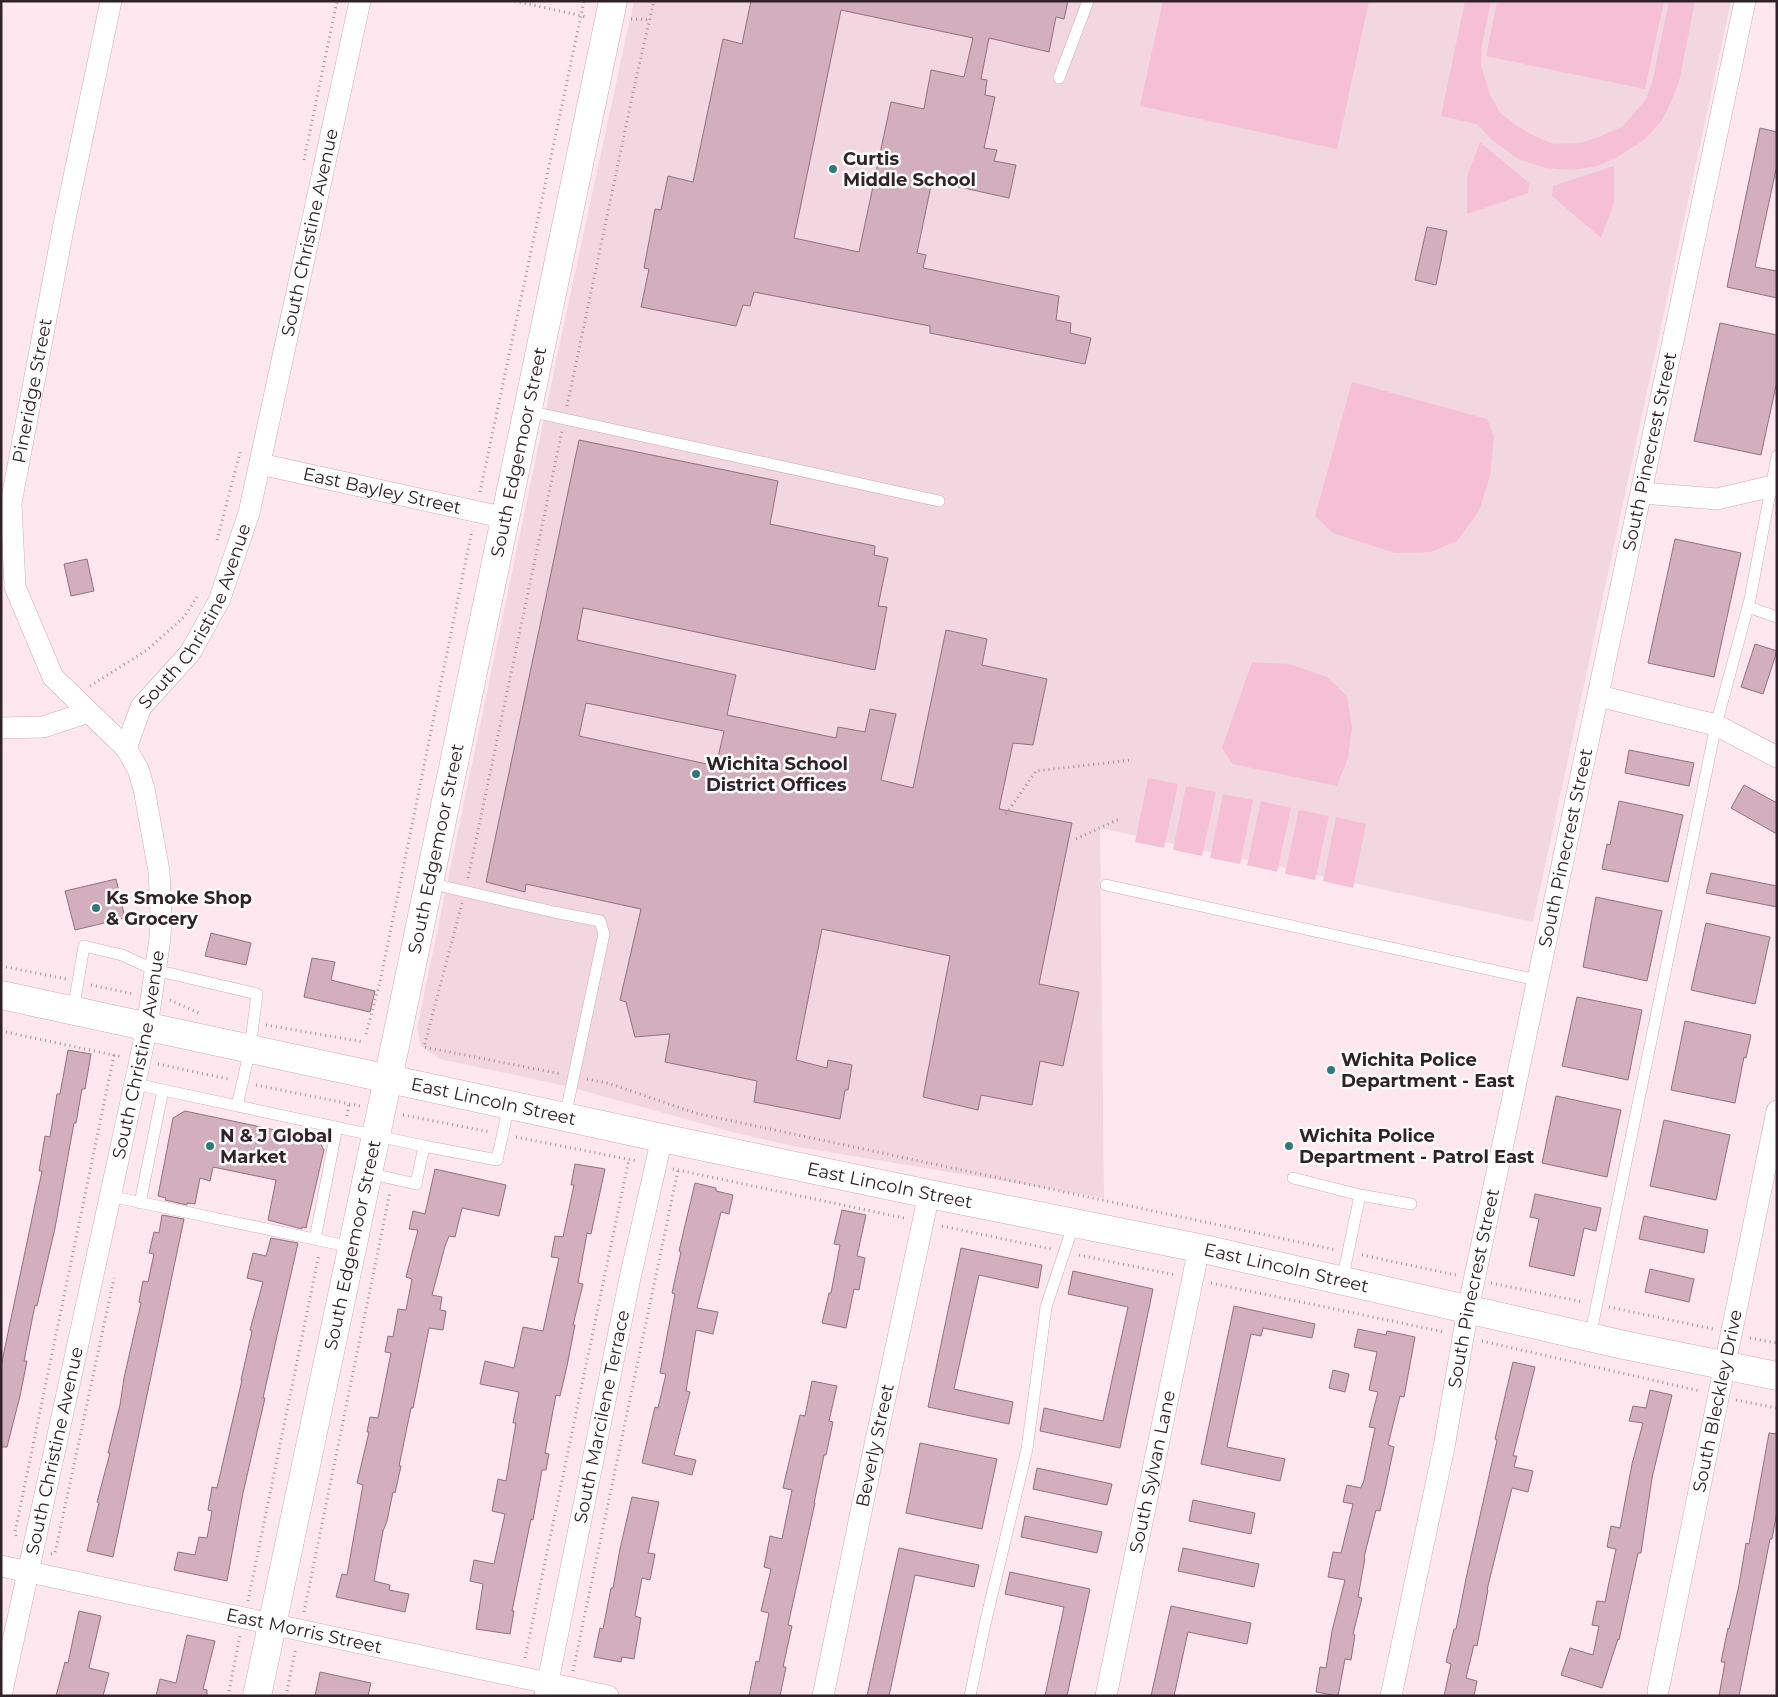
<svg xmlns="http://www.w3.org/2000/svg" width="1778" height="1697" font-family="Montserrat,sans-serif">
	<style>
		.built { fill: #f2d6e0 }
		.green { fill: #f5c0d5 }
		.building { fill: #d3aebc; stroke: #92707d; fill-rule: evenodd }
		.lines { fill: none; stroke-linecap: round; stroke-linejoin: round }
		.service-casing { stroke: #cfaab8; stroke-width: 12 }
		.minor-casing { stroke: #cfaab8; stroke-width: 22 }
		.tertiary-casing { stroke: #cfaab8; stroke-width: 29 }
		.path { stroke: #a49098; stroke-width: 3; stroke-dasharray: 1 4; stroke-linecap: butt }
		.service { stroke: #fff; stroke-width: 11 }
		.minor { stroke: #fff; stroke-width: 21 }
		.tertiary { stroke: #fff; stroke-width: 28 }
		.poi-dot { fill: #30797b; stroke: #fcfcfc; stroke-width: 2 }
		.labels { text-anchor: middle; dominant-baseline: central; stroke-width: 5; stroke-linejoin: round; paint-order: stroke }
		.poi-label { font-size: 18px; font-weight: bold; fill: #302228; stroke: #fcfcfc; text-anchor: start }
		.street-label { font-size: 18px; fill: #302228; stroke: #fcfcfc }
	</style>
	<rect width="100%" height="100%" fill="#ffe7f0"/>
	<path class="built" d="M634,1H1731L1533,922L1100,828L1104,1198L793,1146L736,1133L566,1086L440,1059L421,1046L417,1028L559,347Z"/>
	<path class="green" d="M1163,1H1369L1337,149L1140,106Z
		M1465,1H1491L1482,45L1481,66L1490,94L1500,113L1517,126L1534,136L1554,144L1580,143L1601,136L1622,127L1636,111L1646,99L1652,83L1669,1H1695L1679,82L1670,104L1661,122L1644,140L1619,156L1598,166L1571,170L1545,168L1518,159L1492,140L1477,124L1441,116Z
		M1497,1H1664L1645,89L1486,56Z
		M1480,142L1529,183L1528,193L1467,214V176Z
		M1614,166V203L1601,238L1552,196L1553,186Z
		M1352,382L1487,419L1494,436L1490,476L1479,511L1457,541L1431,552L1395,553L1333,533L1315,516Z
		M1252,662L1289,664L1327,677L1347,696L1352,727L1348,758L1337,786L1233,764L1222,748Z
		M1148,778L1178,784L1164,848L1135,842Z
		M1186,786L1216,792L1202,856L1173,850Z
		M1223,794L1253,800L1240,864L1210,858Z
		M1261,801L1291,808L1277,872L1247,865Z
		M1299,810L1329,816L1315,880L1285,874Z
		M1336,817L1366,824L1353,888L1323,881Z"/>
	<path class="building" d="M751,1H1068L1064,19L1056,17L1049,52L989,38L981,79L987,80L985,95L995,97L984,148L997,150L994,161L1016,165L1009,198L932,181L917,253L926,255L923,268L1059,296L1056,320L1071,323L1070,333L1091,338L1085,364L930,333V326L754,292L750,306L743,305L736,326L641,307L649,269L644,268L655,209L661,210L668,176L693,182L723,39L742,44ZM841,10L973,38L964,77L931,70L924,109L891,102L859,252L794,238Z
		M1760,128L1777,132V165L1755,267L1777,271V298L1727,287Z
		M1427,227L1447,231L1436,285L1415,280Z
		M1720,323L1777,335V381L1761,455L1694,441Z
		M579,440L778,481L770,524L875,546L874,555L888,558L878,606L887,607L875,670L583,608L577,640L736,675L727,715L836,738L838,727L865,732L870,709L896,714L881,780L913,788L946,630L987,639L982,665L1047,679L1033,745L1013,743L999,809L1072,823L1039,984L1079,992L1063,1066L1040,1061L1032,1105L981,1095L978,1110L923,1097L950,956L822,929L796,1060L827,1068L828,1060L852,1065L848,1090H845L840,1119L754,1102L757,1081L665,1062L670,1034L635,1037L626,1002L620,1000L641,909L526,884L525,892L486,882ZM586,703L724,731L716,766L579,736Z
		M1675,539L1741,553L1714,677L1648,663Z
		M87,559L94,591L71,596L64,564Z
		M1755,644L1777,651L1763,694L1741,687Z
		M1629,750L1694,763L1689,786L1625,773Z
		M1744,785L1777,803V834L1731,808Z
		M1619,801L1683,815L1668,882L1602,869L1607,844L1610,845Z
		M1711,873L1777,886V907L1706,893Z
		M116,879L125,918L75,930L65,891Z
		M1596,897L1662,911L1647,981L1583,967Z
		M1706,923L1770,937L1755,1004L1691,990Z
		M211,933L251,943L246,965L205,956Z
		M312,958L335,962L331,980L375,991L370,1012L304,997Z
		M1577,997L1642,1010L1628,1080L1562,1066Z
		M1685,1021L1751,1035L1746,1058L1744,1057L1735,1103L1671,1090Z
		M68,1050L91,1054L85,1089H82L76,1123H74L55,1228L37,1306L35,1305L24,1361H27L20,1396L7,1447H1V1366L42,1171H39L45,1136L50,1137L57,1094H60Z
		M1556,1096L1621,1110L1607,1177L1542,1163Z
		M185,1111L318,1139L324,1150L306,1228L302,1227V1229L268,1220L276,1180L213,1167L210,1181L200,1178L195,1204L187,1203V1205L165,1200L166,1198L158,1196L173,1118Z
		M1664,1120L1730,1135L1716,1200L1650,1186Z
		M575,1164L605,1169L591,1234L587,1233L578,1283L583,1284L573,1325H575L567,1366L560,1396L556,1395L545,1453L549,1454L546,1470H542L533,1520L531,1519L512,1611H514L510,1634L476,1629L483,1584L470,1581L474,1560L494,1564L505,1514L492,1511L498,1479L506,1481L516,1423H513L519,1392L480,1384L485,1361L514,1368L523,1327L543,1331L559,1258L551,1257L555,1236L563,1237L574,1185H571Z
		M435,1169L506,1185L499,1216L462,1208L455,1237L449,1236L445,1246L432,1295L442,1297L440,1310L446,1311L443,1330L429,1328L413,1408H411L399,1466H401L395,1493L393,1492L387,1521L383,1531L374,1581L390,1585L389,1590L409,1594L405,1612L336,1597L342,1574L347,1575L363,1485L357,1483L369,1432H367L370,1417L378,1418L391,1353L385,1352L388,1336L393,1337L398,1309L406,1310L412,1279L406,1277L418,1230L409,1229L413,1211L425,1214Z
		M695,1183L716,1188V1191L733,1195L729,1214L721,1212L697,1308L718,1312L713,1334L696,1330L686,1391L690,1392L674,1455L696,1460L692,1475L642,1463L655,1407L658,1408L666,1374L660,1373L675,1294L672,1293L681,1252L679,1251Z
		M1535,1194L1601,1208L1596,1231L1584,1228L1574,1276L1529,1266L1539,1219L1530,1217Z
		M842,1210L866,1215L857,1256L865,1258L859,1290L854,1289L846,1328L822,1323L829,1293H831L840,1245L834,1244Z
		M162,1215L184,1219L113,1557L87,1551L99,1503L97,1502L110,1453H108L120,1405L124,1378L141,1303L139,1302L143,1281L148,1282L154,1254L149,1253L154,1232L159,1233Z
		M1644,1216L1708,1230L1704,1253L1639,1239Z
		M271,1238L298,1243L263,1398H265L243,1493L227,1581L174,1570L178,1552L195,1555L199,1537L207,1538L212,1511L208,1510L212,1487L217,1488L242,1380H241L252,1331L250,1330L263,1282L247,1278L253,1253L266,1256Z
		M961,1248L1042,1265L1038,1288L979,1275L954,1389L1013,1402L1009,1424L928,1407Z
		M1650,1269L1694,1279L1689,1302L1645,1292Z
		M1073,1271L1153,1289L1120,1448L1040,1431L1044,1408L1103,1421L1128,1307L1068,1294Z
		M1234,1306L1315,1324L1312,1338L1263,1328L1261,1336L1251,1334L1227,1447L1285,1459L1280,1481L1201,1464Z
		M1358,1329L1386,1335L1387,1331L1415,1337L1404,1397L1400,1396L1388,1445L1394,1447L1386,1485L1380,1511L1376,1510L1364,1557L1365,1558L1358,1597L1362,1598L1353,1634L1355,1635L1351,1660L1345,1659L1338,1696L1316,1692L1320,1667L1326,1668L1332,1631L1345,1580L1328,1577L1333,1552L1341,1553L1353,1504L1343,1502L1347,1485L1361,1488L1364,1480L1375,1428L1369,1427L1378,1392L1369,1390L1377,1352L1354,1347Z
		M1513,1362L1535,1367L1513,1456H1517L1514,1467L1533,1471L1528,1492L1512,1488L1487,1590H1488L1477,1646L1474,1645L1466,1678L1477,1681L1474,1696H1444L1451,1664L1446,1662L1454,1629H1456L1467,1574L1497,1440L1495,1439Z
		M1333,1370L1349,1374L1345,1392L1329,1388Z
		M812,1381L837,1386L829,1421L833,1422L826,1455H824L814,1503H815L788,1625L792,1626L783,1667H786L780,1696H749L756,1661L759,1662L769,1613L761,1611L771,1569L764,1567L770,1536L782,1539L792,1490L783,1488L800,1415L805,1416Z
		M1650,1390L1672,1395L1652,1478L1641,1553H1638L1619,1640L1618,1639L1602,1688L1561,1675L1570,1648L1593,1655L1599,1626L1592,1625L1597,1601L1605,1602L1616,1549L1607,1547L1611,1526L1620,1528L1632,1464L1643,1423L1629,1421L1633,1406L1646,1408Z
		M1769,1433L1777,1434V1511L1772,1539H1770L1739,1696H1719L1725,1662H1721L1728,1628L1729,1629L1739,1585L1746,1543L1749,1544Z
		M920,1443L997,1459L982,1529L906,1513Z
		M1037,1468L1112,1484L1107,1505L1033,1489Z
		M632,1497L659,1502L648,1553L655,1554L650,1580L642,1578L635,1616L641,1618L634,1659L622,1657L621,1662L594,1657L600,1628L603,1629L611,1588H613L620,1549Z
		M1193,1500L1255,1513L1251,1534L1189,1521Z
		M1025,1516L1102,1532L1097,1553L1021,1537Z
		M899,1548L979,1565L974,1587L915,1575L889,1696H867Z
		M1183,1548L1259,1564L1254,1587L1178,1571Z
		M1010,1572L1090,1589L1067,1696H1045L1064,1607L1005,1594Z
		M1171,1606L1251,1623L1247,1644L1188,1632L1174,1696H1151Z
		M79,1611L101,1616L89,1668L109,1673L103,1696H56L65,1662L68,1663Z
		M187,1635L215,1641L203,1689L207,1690V1696H156L160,1679L176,1683Z
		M320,1672L371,1683L368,1696H315Z"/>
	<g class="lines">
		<g class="service-casing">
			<path id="service" d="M1059,78L1088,1
				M528,411L939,501
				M1748,607L1777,617
				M429,883L554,912L600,921L604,934L565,1117
				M1106,885L1537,980
				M73,1011L84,946L122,955L155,970L257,994L250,1049L237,1106
				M135,1084L424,1146
				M368,1173L416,1184L424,1146L497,1160L509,1105
				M1293,1178L1360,1195
				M110,1196L352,1247
				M140,1203L163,1090
				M315,1239L337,1127
				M1342,1281L1360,1195L1411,1204
				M1590,1337L1716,725L1750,599L1777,456
				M970,1696L985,1624L1027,1449L1046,1307L1074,1223"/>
		</g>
		<g class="minor-casing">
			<g id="minor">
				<path id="s1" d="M260,464L506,518"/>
				<path d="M1642,493L1717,499L1777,485"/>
				<path d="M1599,696L1716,725L1777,757"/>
				<path d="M1,728L43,727L89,712"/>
				<path id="s2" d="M126,748L141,707L190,653L219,601L249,513L360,1"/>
				<path id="s3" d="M1,1566L608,1696"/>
				<path id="s4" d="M1658,1691L1777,1111"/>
				<path id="s5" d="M1,1696L140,1060L147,1027L160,938L161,913L159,871L144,789L138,769L126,748L53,677L15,587L11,503L64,224L111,1"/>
				<path id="s6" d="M545,1696L630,1278L662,1138"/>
				<path id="s7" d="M823,1696L873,1454L929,1194"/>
				<path id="s8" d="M1106,1696L1199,1248"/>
				<path id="s9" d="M1391,1696L1444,1447L1468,1309L1745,1"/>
			</g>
		</g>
		<g class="tertiary-casing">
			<g id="tertiary">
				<path id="s10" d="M1,995L662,1138L929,1194L1199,1248L1624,1345L1777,1376"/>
				<path id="s11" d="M257,1696L396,1041L613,1"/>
			</g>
		</g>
		<path class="path" d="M515,1L587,17
			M631,19L650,20
			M304,160L337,1
			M567,406L637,74L654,1
			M480,492L584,1
			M217,540L241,449
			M90,686L147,650L184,617L197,597
			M1006,814L1036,771L1132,760
			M1076,839L1119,819
			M468,878L562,431
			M462,903L424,1047L561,1074
			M1,966L66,979
			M91,985L134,994
			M170,1000L201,1014
			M266,1025L364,1042
			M1,1031L123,1057
			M366,1034L380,982L472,530
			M158,1064L228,1079
			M587,1079L611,1084L695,1113L1336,1250
			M256,1085L360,1106
			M403,1115L490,1132
			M347,1116L349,1104
			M516,1137L637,1161
			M673,1169L904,1218
			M942,1226L1051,1249
			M1079,1255L1175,1275
			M1362,1255L1456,1275
			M1211,1283L1444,1332
			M1491,1283L1583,1302
			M1609,1307L1713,1329
			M1750,1338L1777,1343
			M1482,1341L1700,1391
			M1736,1400L1777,1408
			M16,1536L15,1532L114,1055
			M51,1554L55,1553L114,1278
			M248,1601L319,1254
			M304,1612L390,1192
			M525,1658L629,1159
			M573,1671L678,1170
			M228,1696L240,1636
			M286,1696L296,1647"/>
		<use href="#service" class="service"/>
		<use href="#minor" class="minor"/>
		<use href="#tertiary" class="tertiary"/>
	</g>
	<g class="poi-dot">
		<circle cx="833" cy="169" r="5"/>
		<circle cx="696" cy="774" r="5"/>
		<circle cx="96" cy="908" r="5"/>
		<circle cx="1331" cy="1070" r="5"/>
		<circle cx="210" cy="1146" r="5"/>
		<circle cx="1289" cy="1146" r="5"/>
	</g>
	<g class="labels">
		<g class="poi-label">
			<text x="843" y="159">Curtis<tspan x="843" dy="21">Middle School</tspan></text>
			<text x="706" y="764">Wichita School<tspan x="706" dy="21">District Offices</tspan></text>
			<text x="106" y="898">Ks Smoke Shop<tspan x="106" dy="21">&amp; Grocery</tspan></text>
			<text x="1341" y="1060">Wichita Police<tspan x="1341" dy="21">Department - East</tspan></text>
			<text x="220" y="1136">N &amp; J Global<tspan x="220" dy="21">Market</tspan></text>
			<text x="1299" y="1136">Wichita Police<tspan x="1299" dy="21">Department - Patrol East</tspan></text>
		</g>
		<g class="street-label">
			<text stroke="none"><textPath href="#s2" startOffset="556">South Christine Avenue</textPath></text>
			<text stroke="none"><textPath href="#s5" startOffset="1368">Pineridge Street</textPath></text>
			<text stroke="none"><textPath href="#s11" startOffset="1271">South Edgemoor Street</textPath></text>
			<text stroke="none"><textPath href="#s9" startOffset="1271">South Pinecrest Street</textPath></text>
			<text stroke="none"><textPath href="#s1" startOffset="125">East Bayley Street</textPath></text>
			<text stroke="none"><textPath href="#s2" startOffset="151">South Christine Avenue</textPath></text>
			<text stroke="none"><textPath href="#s9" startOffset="866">South Pinecrest Street</textPath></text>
			<text stroke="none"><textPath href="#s11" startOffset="866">South Edgemoor Street</textPath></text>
			<text stroke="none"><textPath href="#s5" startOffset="656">South Christine Avenue</textPath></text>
			<text stroke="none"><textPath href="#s10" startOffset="504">East Lincoln Street</textPath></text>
			<text stroke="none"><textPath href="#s10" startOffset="909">East Lincoln Street</textPath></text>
			<text stroke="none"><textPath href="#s11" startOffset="461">South Edgemoor Street</textPath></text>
			<text stroke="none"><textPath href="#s10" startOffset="1314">East Lincoln Street</textPath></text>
			<text stroke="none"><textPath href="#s9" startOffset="416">South Pinecrest Street</textPath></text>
			<text stroke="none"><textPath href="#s4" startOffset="296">South Bleckley Drive</textPath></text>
			<text stroke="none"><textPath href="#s6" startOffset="285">South Marcilene Terrace</textPath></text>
			<text stroke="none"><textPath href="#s7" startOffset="256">Beverly Street</textPath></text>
			<text stroke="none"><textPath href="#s5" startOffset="251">South Christine Avenue</textPath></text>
			<text stroke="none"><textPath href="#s8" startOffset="229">South Sylvan Lane</textPath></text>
			<text stroke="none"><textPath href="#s3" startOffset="310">East Morris Street</textPath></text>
		</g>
	</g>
	<rect width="1778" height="1697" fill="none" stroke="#302228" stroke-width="5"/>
</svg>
